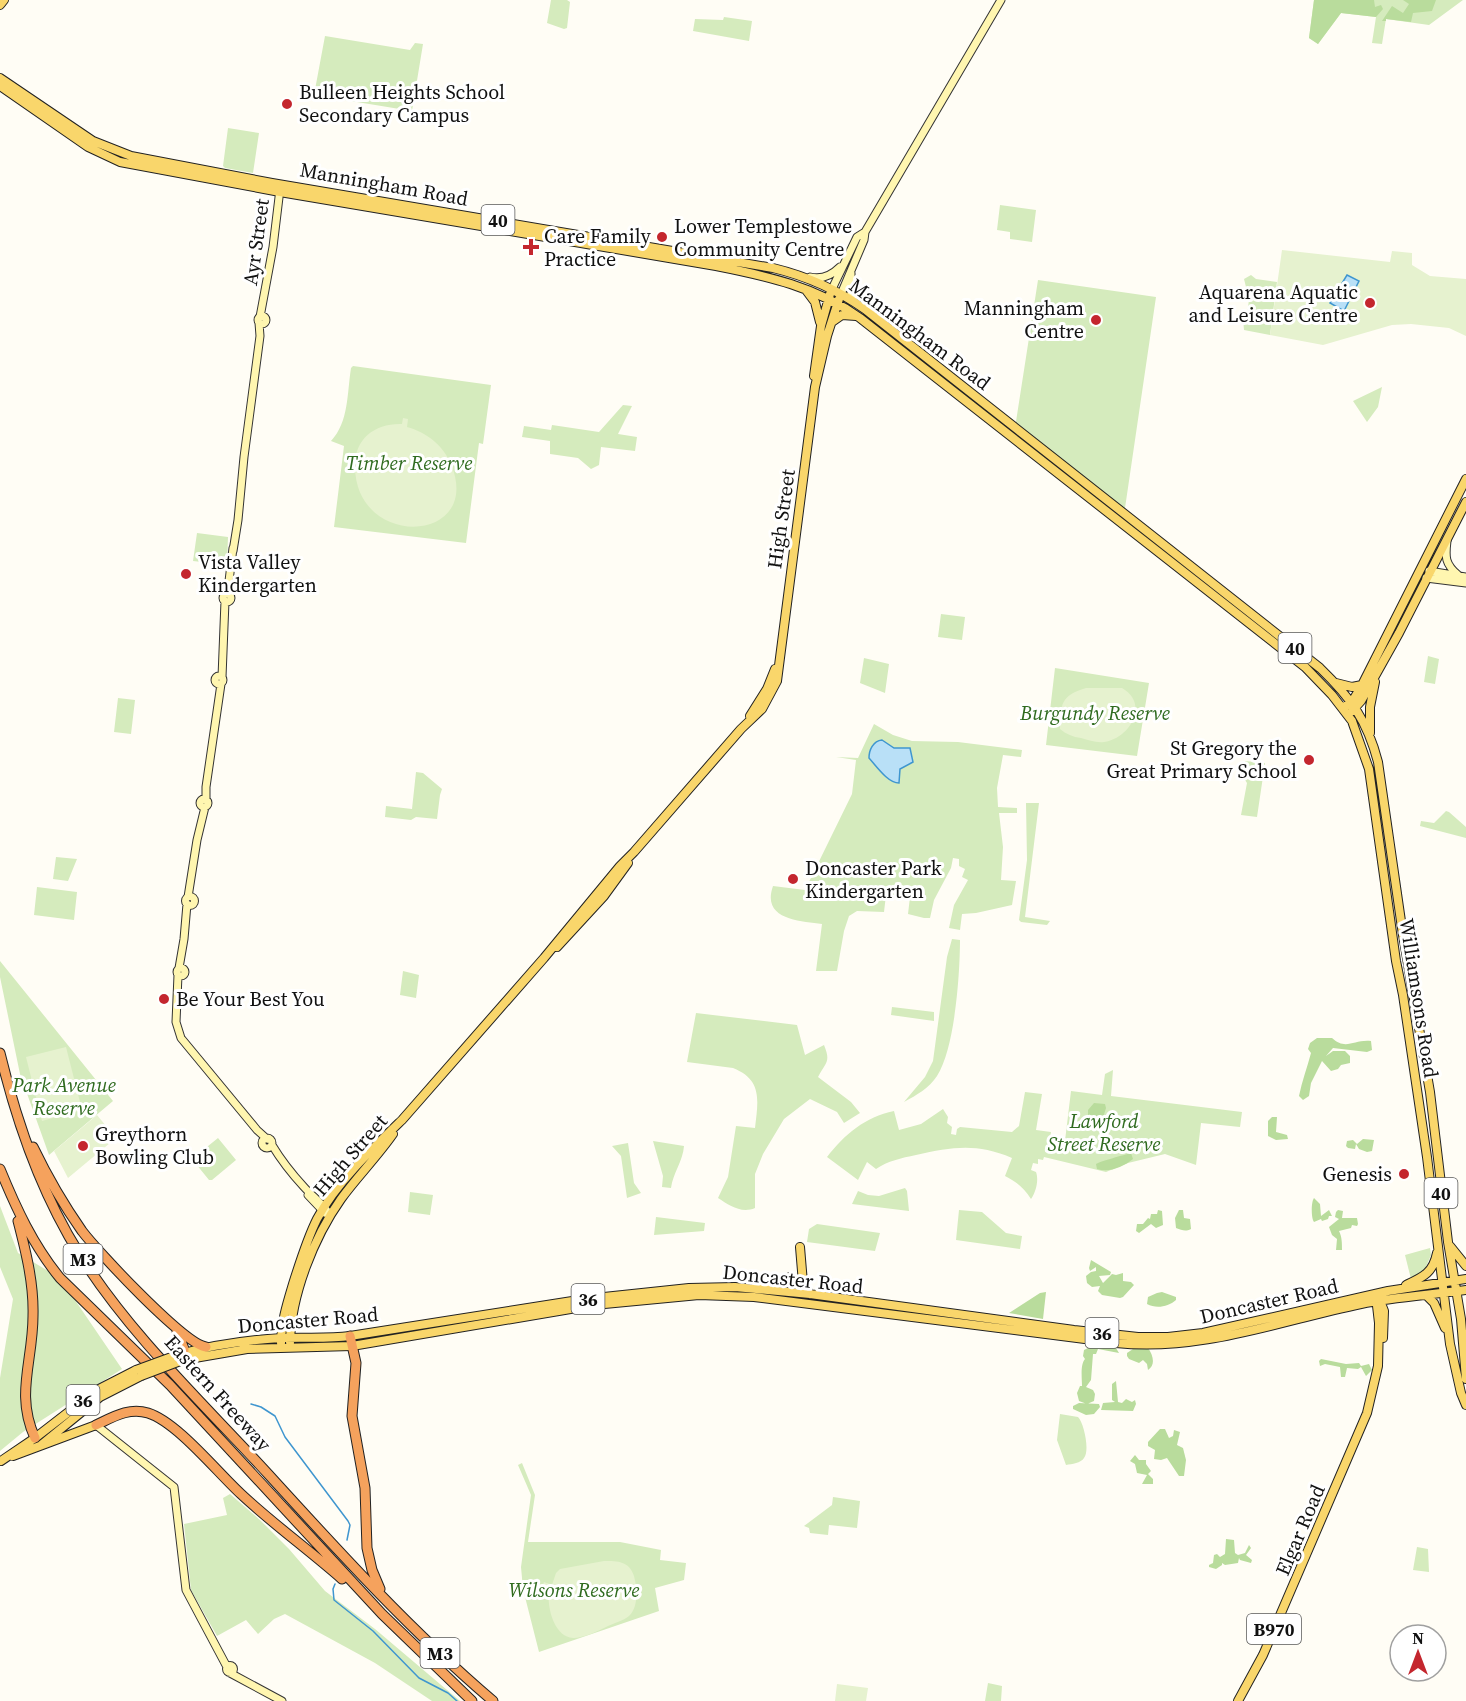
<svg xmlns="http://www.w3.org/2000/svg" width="1466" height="1701" font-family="'Source Serif 4',serif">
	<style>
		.green { fill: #d5ebbd }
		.forest { fill: #b9dc9c }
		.pitch { fill: #e6f2cf }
		.water { fill: #b9e0f7; stroke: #3f96cf; stroke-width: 1.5 }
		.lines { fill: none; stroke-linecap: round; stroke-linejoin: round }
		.stream { stroke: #3f96cf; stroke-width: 1.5 }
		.secondary-casing { stroke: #333; stroke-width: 9 }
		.primary-casing { stroke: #222; stroke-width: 10 }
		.highway-casing { stroke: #222; stroke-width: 11 }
		.secondary { stroke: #fff6b0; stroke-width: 7 }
		.primary { stroke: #f9d66b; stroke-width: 8 }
		.highway { stroke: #f5a25d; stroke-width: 9 }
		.primary-bridge-casing { stroke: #222; stroke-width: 10; stroke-linecap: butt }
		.primary-bridge { stroke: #f9d66b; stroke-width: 8 }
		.poi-dot { fill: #c4262e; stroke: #fff; stroke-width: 2 }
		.labels { text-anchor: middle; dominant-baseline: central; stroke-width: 6; stroke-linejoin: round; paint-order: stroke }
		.shield { fill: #fff; stroke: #585858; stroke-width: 1.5 }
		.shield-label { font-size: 18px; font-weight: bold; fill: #111 }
		.poi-label { font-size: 20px; fill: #111; stroke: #fff; text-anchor: start }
		.street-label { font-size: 20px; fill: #111; stroke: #fff }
		.park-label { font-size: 20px; font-style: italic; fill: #2f6b1f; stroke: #fff }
	</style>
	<rect width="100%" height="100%" fill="#fffdf5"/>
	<path class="green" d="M551,0H567L570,2L567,28L564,29L547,23Z
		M1314,0H1463L1429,25L1386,19L1382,44L1372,43L1376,17L1341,13L1318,44L1309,38Z
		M724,17L752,21L749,41L693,31L695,19L723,20Z
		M325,36L410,50L415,43L423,44L412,111L314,95Z
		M228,128L259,133L253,173L225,168L223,166Z
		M1000,205L1036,210L1032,242L1010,239V232L997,230Z
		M1251,275L1256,279L1277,282L1270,335L1244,330L1243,318L1247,317L1249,299L1244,279Z
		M1038,280L1156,297L1125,508L1122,511L1015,428Z
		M353,366L491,385L483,444L479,443L466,543L334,527L344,446L331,441C349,422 347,393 351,368Z
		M1382,387L1378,407L1367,422L1353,401Z
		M623,405L632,406L618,434L637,437L635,451L601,447L599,465L591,469L578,458L550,454V441L522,437L524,426L551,430L552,425L599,432Z
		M197,533L228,537L227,565L193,561Z
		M941,614L965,617L962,640L938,637Z
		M1428,656L1439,659L1435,684L1424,682Z
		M864,658L889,664L885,693L860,683Z
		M1055,668L1149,683L1137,756L1046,745Z
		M118,698L135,700L131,734L114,732Z
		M874,724L893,735L912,741L958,742L1022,750L1021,757L1003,755L997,788L998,807L1017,808V813H999L1003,847L1001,880L1016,881L1012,905L976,913L962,914L960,930L949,928L954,905L968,880L962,877L965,869L959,866V859L953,858L951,868L934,900L930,918H924L908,914L910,897L886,895L884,912L857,911L849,916L844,931L837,971H816L822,924C800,921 761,920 773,886L805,890L852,794L856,760L836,757L858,758Z
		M1245,761L1265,763L1257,817L1241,815L1247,783L1243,777Z
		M416,772L423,773L442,789L440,795L437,819L416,817L411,820L385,817L386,806L412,809Z
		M1026,803H1039L1025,917L1050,921L1047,925L1021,922L1019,920L1027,860Z
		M1446,811L1449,812L1466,827V838L1420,826L1421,821L1434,823Z
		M56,857L77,859L68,881L53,879Z
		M37,887L77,892L74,920L34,915Z
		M952,939L960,940C960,974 955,1048 937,1076C929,1088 917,1095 904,1102L925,1077L933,1061L947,957Z
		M0,961L113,1101L49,1155L20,1074L0,977Z
		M403,971L419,975L416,998L400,995Z
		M892,1007L934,1012V1021L891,1015Z
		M696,1013L797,1025L805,1055L824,1045C831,1062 826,1062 818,1077L851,1102L860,1113L844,1123L837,1112L810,1099L784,1119L763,1154L755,1174V1208C741,1214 729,1205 718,1198L728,1177L736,1126L755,1128C758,1101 763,1080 733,1068L687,1062Z
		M1113,1070L1111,1096L1242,1112L1240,1127L1201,1123L1196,1165L1165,1154L1128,1163L1106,1172L1044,1157L1043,1160L1038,1159V1164L1033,1163L1031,1170L1036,1172C1039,1180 1036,1192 1031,1199C1024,1188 1017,1182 1005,1176L1012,1158C976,1143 953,1147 916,1155C901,1158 888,1161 876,1169L867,1162L858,1180L827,1157C845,1134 865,1117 894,1111L899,1130L921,1124L943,1109L948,1117L947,1123L952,1127L951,1134L956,1135L957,1129L960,1127L1012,1132L1019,1126L1025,1092L1042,1094L1036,1130L1051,1132L1050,1140L1056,1143V1148L1064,1149L1071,1091L1102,1095L1105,1074Z
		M218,1138L236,1160L212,1180H209L192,1159Z
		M653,1141L684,1146C683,1161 673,1173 671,1188L662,1187L663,1176Z
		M628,1143L634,1183L641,1193L627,1198L621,1156L612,1146Z
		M905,1188L907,1191L909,1211L852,1204L858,1191L868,1195L879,1196Z
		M410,1192L433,1195L430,1215L408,1212Z
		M0,1206L18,1253L60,1278L122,1369L23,1432L0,1451V1378L13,1299L0,1267Z
		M959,1210L982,1212L1006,1233L1022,1236L1020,1249L956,1240Z
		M656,1217L705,1223L704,1231L654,1235Z
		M817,1224L880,1233L875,1251L807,1242L809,1229Z
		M1430,1248L1431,1255L1423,1274L1411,1279L1405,1255Z
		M1060,1414L1078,1417C1084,1423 1090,1451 1084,1458C1081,1463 1072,1464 1066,1465L1057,1440Z
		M522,1463L535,1495L528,1542H620L661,1550L660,1560L686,1563L684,1580L655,1588L659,1611L539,1652L523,1589L521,1567L531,1495L518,1465Z
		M230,1494L260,1520L289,1549L325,1591L375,1629L460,1701H432L375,1663L285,1614L274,1619L258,1634L246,1620L217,1636L191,1590L184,1524L227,1515L223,1498Z
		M833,1497L860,1501L857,1528L829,1525L828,1535L810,1533L809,1528L804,1526L832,1505Z
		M1417,1547L1428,1549L1429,1572L1413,1570Z
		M988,1683L1002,1686L1001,1701H985Z"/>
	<path class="forest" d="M1314,0H1374L1375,7L1381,5L1383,9L1376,17L1341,13L1318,44L1309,38Z
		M1403,0H1436L1432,11L1413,13L1411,22L1386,19V21H1382L1392,6L1403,13L1409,4Z
		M1317,1038H1332C1346,1051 1354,1039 1371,1041L1372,1050L1367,1052L1333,1048L1326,1056L1333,1051H1345L1350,1056V1063L1341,1065L1338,1069L1331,1071L1322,1061L1311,1083L1309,1096L1303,1100L1299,1096C1302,1081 1307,1068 1311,1053L1308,1049L1310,1043Z
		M1094,1103L1105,1104L1106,1108L1103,1118L1096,1120L1088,1116V1110Z
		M1272,1117H1277L1276,1132L1287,1135L1288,1139L1276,1140L1268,1136V1121Z
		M1363,1139L1374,1140L1372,1151L1367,1152L1359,1149L1356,1144L1355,1149L1348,1148L1346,1146L1347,1141L1353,1140L1357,1144Z
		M1131,1153L1133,1159C1123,1167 1109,1173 1097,1169L1096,1164C1101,1161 1124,1155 1131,1153Z
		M1314,1198L1320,1204L1321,1216L1329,1210L1332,1216H1329L1328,1219L1322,1221L1321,1219L1314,1222C1311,1218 1311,1202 1314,1198Z
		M1158,1210L1162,1211L1163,1225L1156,1228L1151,1224L1139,1233L1136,1231L1137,1224H1143L1148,1218L1150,1219L1151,1214H1157Z
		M1179,1210H1183L1184,1218L1190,1219L1191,1229C1185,1232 1182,1230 1176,1228L1175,1218Z
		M1338,1210L1343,1211L1342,1218H1357L1358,1224L1357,1226L1352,1225L1351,1228L1339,1231C1342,1237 1342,1243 1342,1250H1336L1337,1239L1332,1235L1329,1227L1339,1219L1335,1217L1336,1212Z
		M1091,1260L1111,1272L1110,1275L1099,1276L1103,1283L1112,1274L1116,1275L1123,1273V1281L1131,1282L1134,1285L1123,1297L1120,1298L1102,1295L1098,1291L1100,1286L1092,1287L1087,1283L1086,1276L1091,1272L1096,1271V1267L1090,1271L1089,1268Z
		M1046,1292L1043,1319L1009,1313L1040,1293Z
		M1162,1292L1176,1297V1300C1168,1307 1156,1309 1147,1304L1148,1297L1157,1293Z
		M1092,1346L1116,1348L1119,1353L1098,1349L1096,1354H1093L1091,1380L1086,1387L1093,1390L1095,1394L1094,1401L1087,1404L1079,1401L1077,1393L1080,1386H1082C1082,1378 1080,1365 1085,1359L1083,1356L1084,1350Z
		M1148,1348C1153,1355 1156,1365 1148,1370L1147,1364L1143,1360L1139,1363L1129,1359L1127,1356V1353L1133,1349Z
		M1321,1359L1346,1364L1359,1363L1361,1366L1369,1364L1372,1370L1366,1376L1361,1367L1358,1369L1347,1368L1345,1377H1341L1340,1367L1325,1364L1320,1366L1319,1361Z
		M1116,1381L1118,1402L1122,1403L1126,1399L1132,1402L1135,1400L1136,1404L1133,1411L1101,1410L1103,1403L1115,1402L1112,1400V1384Z
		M1079,1403L1099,1404L1100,1407L1094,1414L1086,1415L1073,1409V1406Z
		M1160,1429H1165L1169,1438L1173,1436L1174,1430L1180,1432L1177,1445L1183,1448L1186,1460L1184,1476H1179L1167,1458L1161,1460L1154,1459L1155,1450L1148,1446V1442Z
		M1135,1455L1139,1460H1146V1464L1151,1471L1148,1474L1153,1479V1484H1142L1147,1475L1137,1473L1135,1464L1130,1461Z
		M1226,1539L1234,1540L1235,1553L1238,1555L1245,1553L1249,1545L1251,1548L1246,1555L1252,1560L1251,1563L1240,1560L1239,1558L1238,1563L1225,1565L1222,1563V1565L1216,1569L1209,1567V1565L1213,1563L1214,1555L1217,1554L1220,1557L1225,1554Z"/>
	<path class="pitch" d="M1282,250L1390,262L1392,251L1412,253V265L1430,276L1466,279V336L1449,328L1411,324L1392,325L1323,345L1270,335Z
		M403,418L408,419L407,427C426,432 443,445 451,464C484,544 356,550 355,467C354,439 375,423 402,424Z
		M1086,688H1122C1150,704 1130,738 1104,742C1096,743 1089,740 1081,738C1073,737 1066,734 1060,729C1061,704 1060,696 1086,688Z
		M66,1047L82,1110L42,1121L26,1057Z
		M97,1115L116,1138L68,1178L54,1151Z
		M604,1561C618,1561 629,1561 634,1576C637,1587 639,1607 629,1616C623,1621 614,1623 608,1626C598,1631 584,1638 573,1638C554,1637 547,1607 549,1593L541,1590L544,1582L552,1585L556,1573L560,1569Z
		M837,1684L868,1688L866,1701H835Z"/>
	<path class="water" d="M1347,275L1359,281L1344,311L1330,303Z
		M882,740L894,748H910L913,762L900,769L899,783C888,783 877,767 869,758C869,750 873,741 882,740Z"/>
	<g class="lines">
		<path class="stream" d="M251,1404L261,1407L275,1416L285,1437L348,1521L350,1525L347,1540
			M335,1584L333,1589L334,1600L373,1631L419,1678L448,1693L457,1701"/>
		<g class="secondary-casing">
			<path id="secondary" d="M851,273V295L854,301
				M810,277C822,280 831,276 840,267
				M832,289L857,237L865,232L1001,0
				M841,294L864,240L865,232
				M258 320a4 4 0 1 1 8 0a4 4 0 1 1-8 0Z
				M260,317L273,247L280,189
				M1447,541C1445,557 1445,564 1458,575
				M233,551L238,520L244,457L260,336L259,323
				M1429,571L1466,577
				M1426,578L1466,583
				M223 598a4 4 0 1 1 8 0a4 4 0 1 1-8 0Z
				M225,594L229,581L233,548
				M215 680a4 4 0 1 1 8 0a4 4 0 1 1-8 0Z
				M222,677L225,601
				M200 803a4 4 0 1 1 8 0a4 4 0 1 1-8 0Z
				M206,800V787L221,684
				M185.5 901a4.5 4.5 0 1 1 9 0a4.5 4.5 0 1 1-9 0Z
				M188,897L197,840L205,807
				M177 972a4 4 0 1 1 8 0a4 4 0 1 1-8 0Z
				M179,968L184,939L187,904
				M178,975L176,1022L181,1038L257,1130L267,1139
				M262 1143a5 5 0 1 1 10 0a5 5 0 1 1-10 0Z
				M272,1145C281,1160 292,1174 304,1187C313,1197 323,1204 330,1215
				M308,1195L325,1213
				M96,1425L174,1487L186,1590L227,1667
				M226.5 1669a3.5 3.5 0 1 1 7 0a3.5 3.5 0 1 1-7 0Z
				M230,1673L282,1701"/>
		</g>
		<g class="primary-casing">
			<path id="primary" d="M0,5L4,0
				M0,78L93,141L131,156L272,183L773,268C806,276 838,290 866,310L1320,668C1351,698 1367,720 1378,762L1403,935L1430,1092L1448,1242L1461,1319L1466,1379
				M0,86L88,147L120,162L280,192L716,266C767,276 817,287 860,318L1305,667L1332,695L1352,721L1369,769L1396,961L1403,995L1427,1157L1450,1344L1461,1393L1466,1405
				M806,290L815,302L820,322
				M832,322L842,315L856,316
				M814,376L821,326L830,294
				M1336,683L1352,687L1362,685
				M1342,708L1352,702L1362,685L1466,479
				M1352,711L1361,701L1399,633L1466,502
				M750,716L767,689L775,669
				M1370,733V707L1375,682
				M557,947L604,896L628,863
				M1450,1246L1466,1266
				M800,1247L803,1283L810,1294
				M1406,1285C1423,1277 1433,1273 1437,1253
				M756,1286L783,1280L790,1277
				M1427,1296L1434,1303L1445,1328
				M1379,1298L1384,1311L1383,1338
				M290,1342C291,1295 314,1237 341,1199C357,1177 377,1157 393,1134
				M281,1343C281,1323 287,1304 293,1284C300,1262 307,1239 317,1219C336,1183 373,1148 402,1120L544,958L620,866L634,852L741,729L762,709L777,681L815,387L827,336L839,299
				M180,1354C213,1345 246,1340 281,1338C304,1337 327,1339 350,1336L585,1299L689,1288L735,1287L810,1294L1074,1330L1138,1337H1168L1203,1333L1388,1291L1466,1279
				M183,1360L247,1349L352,1346L594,1305L699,1295L754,1297L1116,1343C1201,1352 1279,1321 1361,1304C1395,1297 1431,1295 1466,1290
				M41,1445L100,1397L141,1376
				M13,1456L96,1425
				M1,1461L35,1438L97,1390L136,1370
				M1238,1701L1263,1655L1367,1413L1378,1366L1379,1323L1376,1297"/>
		</g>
		<g class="highway-casing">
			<path id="highway" d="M0,1053C17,1124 41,1193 80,1255C131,1336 205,1405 269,1475C340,1553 412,1632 493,1701
				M33,1147C47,1176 63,1204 82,1231C98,1252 184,1344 206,1347
				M0,1169C16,1208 33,1245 60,1278L170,1385L382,1614L472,1701
				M18,1221C26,1252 34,1284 33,1316C33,1361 15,1395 35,1438
				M177,1331L184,1349L183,1360
				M350,1336L356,1363L352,1416L365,1488L367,1548L372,1570L380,1589
				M96,1425C113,1417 129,1407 148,1413C177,1422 217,1472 241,1494C273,1524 309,1550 342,1579"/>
		</g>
		<use href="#secondary" class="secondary"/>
		<use href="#primary" class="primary"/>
		<use href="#highway" class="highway"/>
		<g class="primary-bridge-casing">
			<path id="primary-bridge" d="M136,1370L177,1355
				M141,1376L183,1360"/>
		</g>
		<use href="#primary-bridge" class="primary-bridge"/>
	</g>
	<g class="poi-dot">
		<circle cx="287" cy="104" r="6"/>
		<circle cx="662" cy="237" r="6"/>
		<path d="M528 238h6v6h6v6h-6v6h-6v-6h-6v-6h6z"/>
		<circle cx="1370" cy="303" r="6"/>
		<circle cx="1096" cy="320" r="6"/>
		<circle cx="186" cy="574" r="6"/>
		<circle cx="1309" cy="760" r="6"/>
		<circle cx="793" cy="879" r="6"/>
		<circle cx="164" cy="999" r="6"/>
		<circle cx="83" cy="1146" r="6"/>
		<circle cx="1404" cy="1174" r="6"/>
	</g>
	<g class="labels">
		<g class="shield">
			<rect x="481.5" y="205" width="33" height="30" rx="4.5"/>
			<rect x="1278.5" y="633" width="33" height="30" rx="4.5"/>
			<rect x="1424.5" y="1178" width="33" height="30" rx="4.5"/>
			<rect x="63.5" y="1244" width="39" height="30" rx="4.5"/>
			<rect x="571.5" y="1284" width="33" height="30" rx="4.5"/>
			<rect x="1085.5" y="1318" width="33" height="30" rx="4.5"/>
			<rect x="66.5" y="1385" width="33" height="30" rx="4.5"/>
			<rect x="1247" y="1614" width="54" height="30" rx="4.5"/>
			<rect x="420.5" y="1638" width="39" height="30" rx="4.5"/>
		</g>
		<g class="shield-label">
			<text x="498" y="220">40</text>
			<text x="1295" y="648">40</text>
			<text x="1441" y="1193">40</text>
			<text x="83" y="1259">M3</text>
			<text x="588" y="1299">36</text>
			<text x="1102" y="1333">36</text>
			<text x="83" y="1400">36</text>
			<text x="1274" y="1629">B970</text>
			<text x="440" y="1653">M3</text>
		</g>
		<g class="poi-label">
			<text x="299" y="92">Bulleen Heights School<tspan x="299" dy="23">Secondary Campus</tspan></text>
			<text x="674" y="226">Lower Templestowe<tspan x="674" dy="23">Community Centre</tspan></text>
			<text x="544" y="236">Care Family<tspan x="544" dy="23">Practice</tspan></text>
			<text x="1358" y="292" text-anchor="end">Aquarena Aquatic<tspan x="1358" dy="23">and Leisure Centre</tspan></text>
			<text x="1084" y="308" text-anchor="end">Manningham<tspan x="1084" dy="23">Centre</tspan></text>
			<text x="198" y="562">Vista Valley<tspan x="198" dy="23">Kindergarten</tspan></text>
			<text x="1297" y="748" text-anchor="end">St Gregory the<tspan x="1297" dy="23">Great Primary School</tspan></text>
			<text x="805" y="868">Doncaster Park<tspan x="805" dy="23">Kindergarten</tspan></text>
			<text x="176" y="999">Be Your Best You</text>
			<text x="95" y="1134">Greythorn<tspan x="95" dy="23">Bowling Club</tspan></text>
			<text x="1392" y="1174" text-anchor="end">Genesis</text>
		</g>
		<g class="street-label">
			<text transform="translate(384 184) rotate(10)">Manningham Road</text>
			<text transform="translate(256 242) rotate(-82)">Ayr Street</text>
			<text transform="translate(920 334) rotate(37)">Manningham Road</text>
			<text transform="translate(781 519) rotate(-82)">High Street</text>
			<text transform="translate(1419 998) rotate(81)">Williamsons Road</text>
			<text transform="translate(350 1155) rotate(-49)">High Street</text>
			<text transform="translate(793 1279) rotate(6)">Doncaster Road</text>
			<text transform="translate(1269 1301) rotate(-13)">Doncaster Road</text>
			<text transform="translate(308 1320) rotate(-5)">Doncaster Road</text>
			<text transform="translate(218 1393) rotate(48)">Eastern Freeway</text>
			<text transform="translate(1300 1530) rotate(-67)">Elgar Road</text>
		</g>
		<g class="park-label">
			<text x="409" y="463">Timber Reserve</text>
			<text x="1095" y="713">Burgundy Reserve</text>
			<text x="64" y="1085">Park Avenue<tspan x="64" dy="23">Reserve</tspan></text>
			<text x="1104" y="1121">Lawford<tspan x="1104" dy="23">Street Reserve</tspan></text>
			<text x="574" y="1590">Wilsons Reserve</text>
		</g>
	</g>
	<g transform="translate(1418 1653)"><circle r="28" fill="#ffffff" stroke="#a0a0a0" stroke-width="1.5"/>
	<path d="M0-4.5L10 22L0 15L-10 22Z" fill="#c4262e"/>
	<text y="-9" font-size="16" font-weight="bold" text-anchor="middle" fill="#111111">N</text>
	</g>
</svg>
